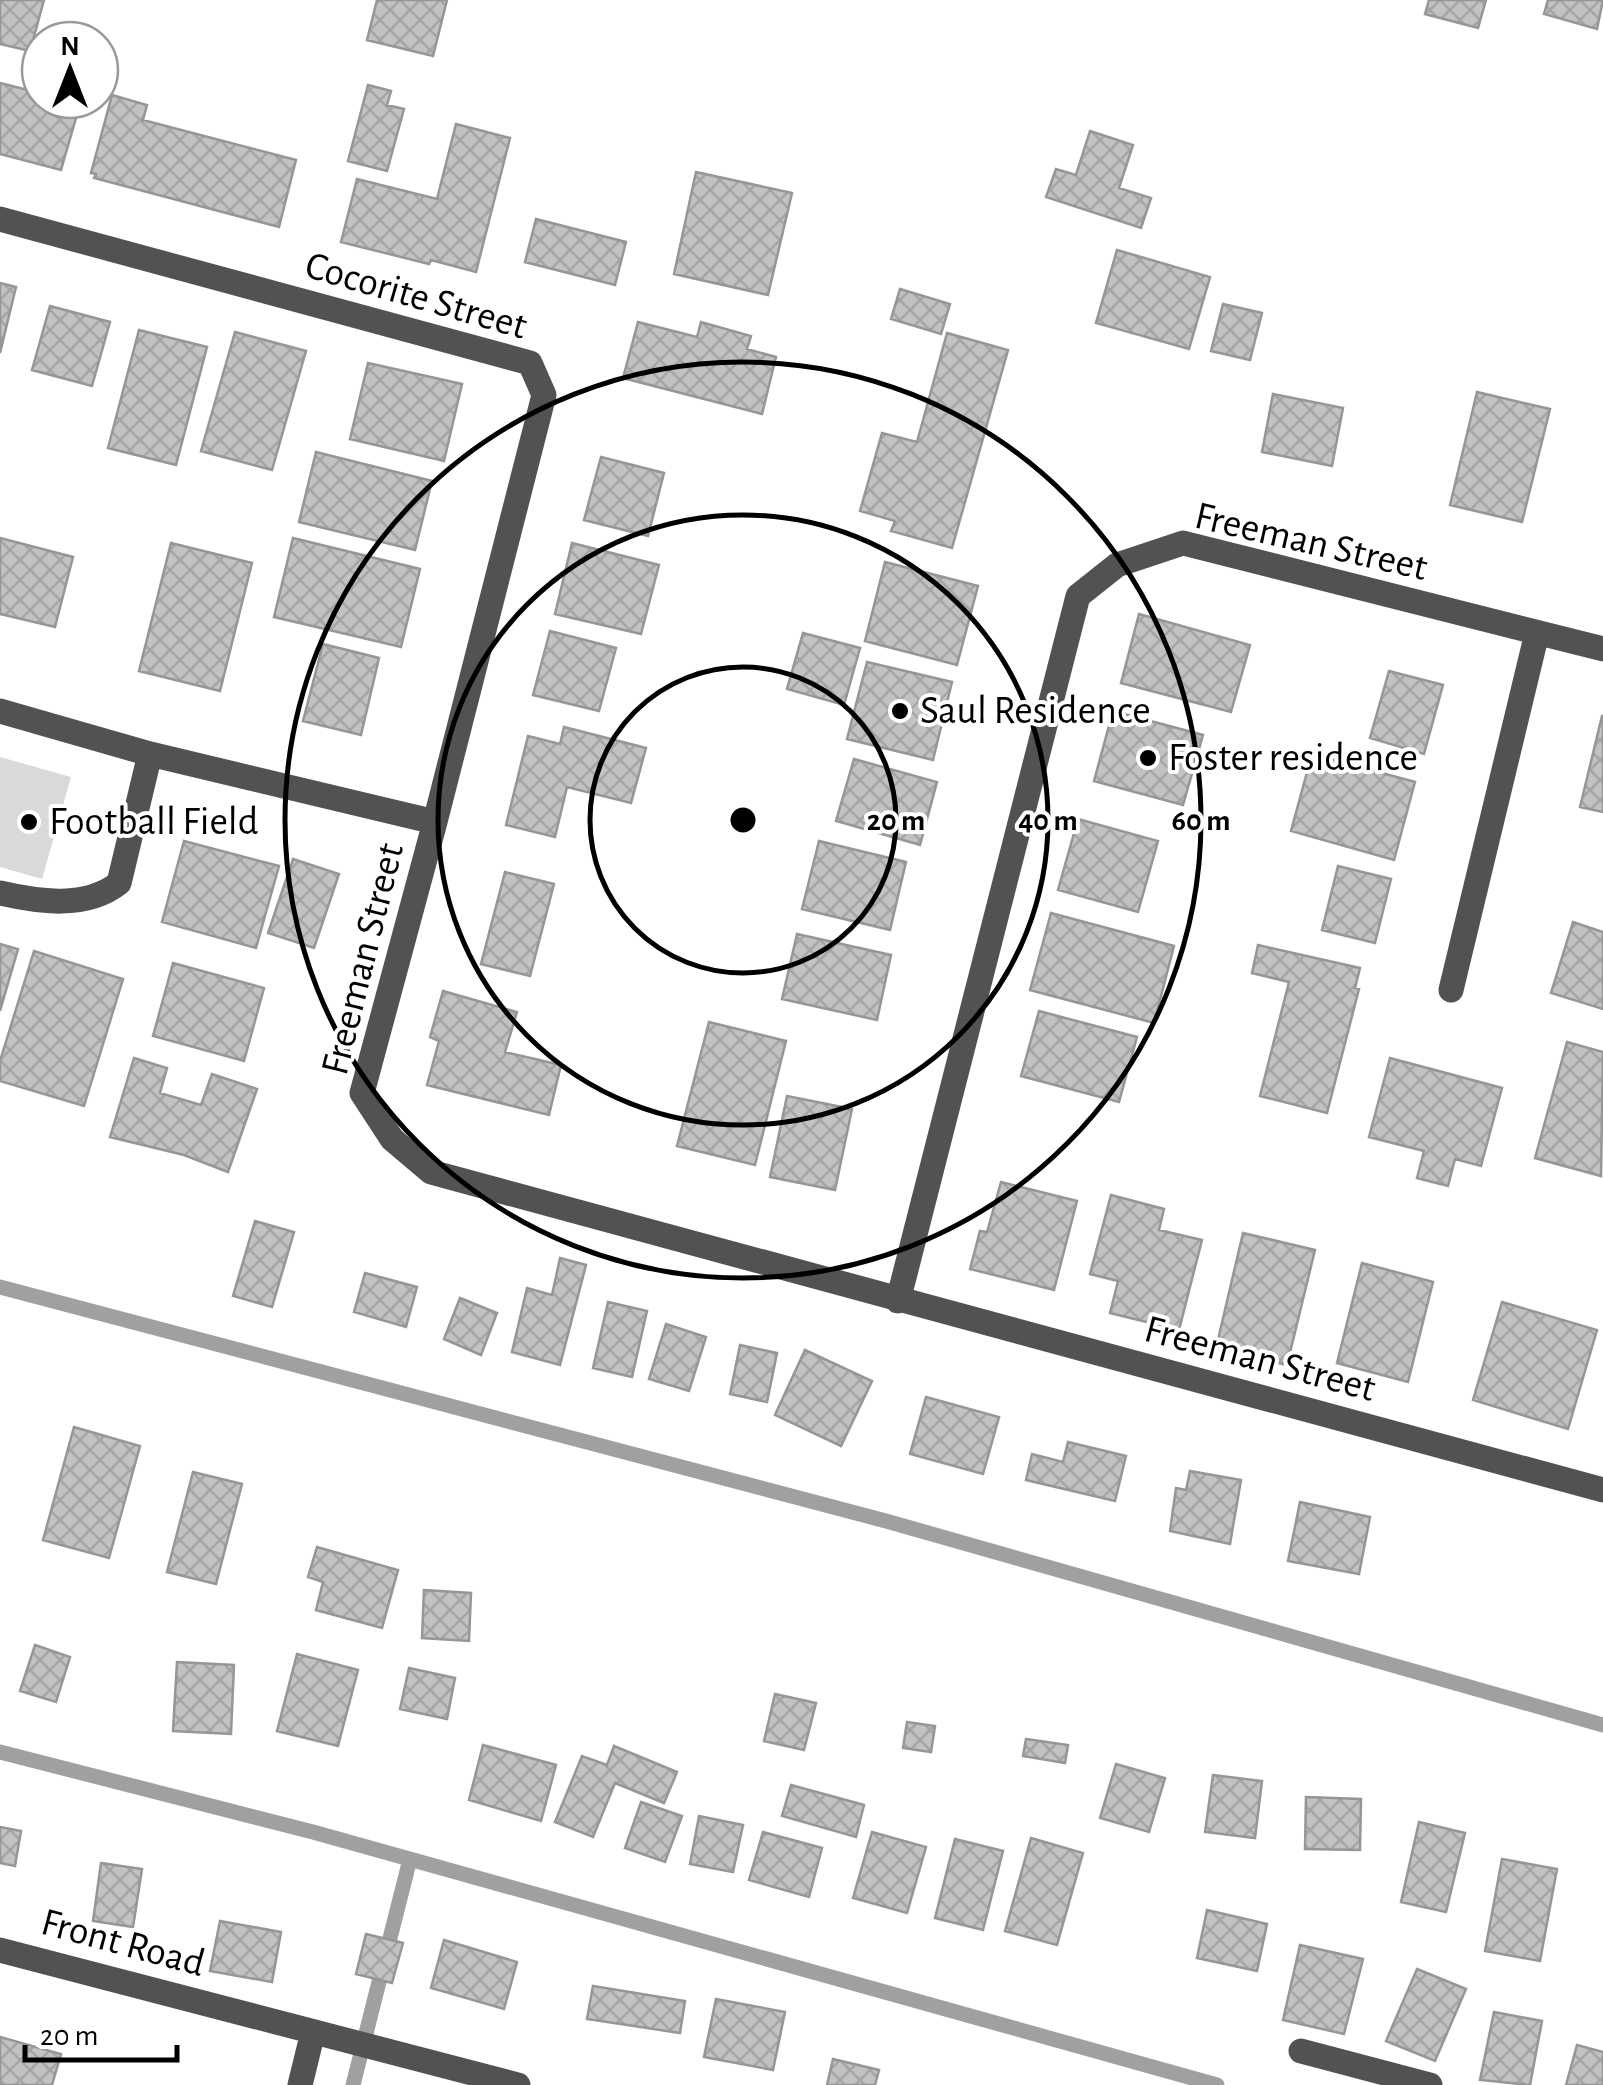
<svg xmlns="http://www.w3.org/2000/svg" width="1603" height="2085" font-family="'Alegreya Sans',sans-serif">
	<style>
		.pitch { fill: #d9d9d9 }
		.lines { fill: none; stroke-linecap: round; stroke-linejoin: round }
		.stream { stroke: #a0a0a0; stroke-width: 15 }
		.building { fill: url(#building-cross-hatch); stroke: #969696; stroke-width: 2.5 }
		.minor { stroke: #525252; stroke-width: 25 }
		.ring { fill: none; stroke: #000; stroke-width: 5 }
		.poi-dot { fill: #000; stroke: #fff; stroke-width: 4 }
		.labels { text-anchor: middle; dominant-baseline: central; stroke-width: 8; stroke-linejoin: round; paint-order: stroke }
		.street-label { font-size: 40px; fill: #000; stroke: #fff }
		.poi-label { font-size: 40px; fill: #000; stroke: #fff; text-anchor: start }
		.centre { fill: #000; stroke: #fff; stroke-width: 5 }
		.ring-label { font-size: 30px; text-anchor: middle; font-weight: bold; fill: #000; stroke: #fff; stroke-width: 8; stroke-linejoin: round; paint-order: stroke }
	</style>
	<defs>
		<pattern id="building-cross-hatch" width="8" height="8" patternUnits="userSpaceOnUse" patternTransform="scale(2.5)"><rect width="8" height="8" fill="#c2c2c2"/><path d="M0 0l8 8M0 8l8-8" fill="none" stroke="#a5a5a5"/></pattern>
	</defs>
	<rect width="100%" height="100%" fill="#fff"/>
	<path class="pitch" d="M0,757L71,777L42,879L0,867Z"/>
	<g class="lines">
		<path class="stream" d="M0,1287L886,1521L1603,1725
			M0,1752L313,1832L1217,2085
			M353,2085L410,1859"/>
	</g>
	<path class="building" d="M0,0H44L30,51L0,44Z
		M377,0H447L433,56L367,40Z
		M1429,0H1486L1478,28L1425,14Z
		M1548,0H1603L1597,29L1544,14Z
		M0,83L40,93V100L80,104L61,170L0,154Z
		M368,85L391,91L387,105L404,109L387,171L348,161Z
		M112,95L147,105L143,120L296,160L279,227L94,178L96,174L91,173Z
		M456,124L510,138L476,272L431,260L429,264L341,242L357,179L437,199Z
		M1090,131L1133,145L1119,188L1151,198L1141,228L1046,197L1056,169L1076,175Z
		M696,172L792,193L768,295L674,274Z
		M536,219L626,242L615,285L525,262Z
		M1117,250L1210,277L1189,349L1096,323Z
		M0,283L16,287L0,353Z
		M900,289L950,304L941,334L891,319Z
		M1223,304L1262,313L1250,360L1211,351Z
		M50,306L110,322L92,386L32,370Z
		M638,322L697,337L701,322L751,336L747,349L776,357L762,414L623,378Z
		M139,330L207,347L176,465L108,448Z
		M235,332L306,351L272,470L201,451Z
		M947,333L1008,350L952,548L891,531L895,521L860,511L882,433L917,442Z
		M368,363L462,384L444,461L350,439Z
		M1477,392L1550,409L1522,522L1450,505Z
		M1273,394L1343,408L1332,466L1262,452Z
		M316,452L432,481L415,550L299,522Z
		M601,457L664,473L648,536L584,520Z
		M0,538L73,557L55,627L0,614Z
		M293,538L420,569L401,647L274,617Z
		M171,543L252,563L220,691L139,671Z
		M572,543L659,565L641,634L555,614Z
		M885,562L978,586L957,665L865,641Z
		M1139,614L1250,645L1231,712L1121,683Z
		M550,631L616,648L599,711L533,695Z
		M803,633L860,648L844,705L787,689Z
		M323,644L379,658L361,735L303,721Z
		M867,662L952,682L933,760L847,739Z
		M1389,671L1443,685L1424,754L1370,738Z
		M1113,711L1203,735L1183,805L1094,781Z
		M1602,716H1603V812L1580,807Z
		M564,727L646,748L631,803L567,787L555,837L506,825L528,736L560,744Z
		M1312,754L1415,782L1394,860L1291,831Z
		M854,759L937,782L920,845L836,821Z
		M1078,819L1158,841L1138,912L1058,890Z
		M184,841L279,866L256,948L162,922Z
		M819,841L906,862L890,930L802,909Z
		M293,859L339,874L314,948L268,933Z
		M1338,866L1391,879L1375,943L1322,930Z
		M505,872L554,884L530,976L481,964Z
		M1051,913L1174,946L1154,1023L1030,990Z
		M1573,922L1603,932V1009L1551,993Z
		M797,934L891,955L877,1020L782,999Z
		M0,944L18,949L0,1011Z
		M1258,945L1360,968L1355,988L1359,989L1327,1113L1260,1096L1289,982L1252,973Z
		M34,951L123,979L84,1106L0,1081V1061Z
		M173,963L264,988L244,1061L153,1036Z
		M443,991L517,1012L505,1052L561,1065L549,1115L427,1085L439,1041L430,1037Z
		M1039,1011L1137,1037L1119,1102L1021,1076Z
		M709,1022L786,1041L755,1165L677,1146Z
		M1567,1042L1603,1052L1601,1176L1535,1158Z
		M134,1058L167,1068L160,1093L201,1105L212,1074L257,1089L228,1172L184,1155L110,1137Z
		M1390,1058L1502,1088L1481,1166L1455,1159L1448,1186L1417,1178L1424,1151L1369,1137Z
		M787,1096L852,1109L835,1190L770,1177Z
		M1001,1182L1077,1201L1054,1290L970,1269L980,1231L987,1232Z
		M1111,1195L1164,1209L1159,1230L1202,1240L1179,1330L1110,1313L1118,1281L1090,1274Z
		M255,1221L294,1232L272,1307L233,1296Z
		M1243,1233L1315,1250L1287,1365L1216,1348Z
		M560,1258L586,1265L560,1365L512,1352L527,1288L552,1295Z
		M1362,1263L1433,1282L1408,1382L1337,1363Z
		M365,1273L417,1287L406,1327L354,1312Z
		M460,1298L497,1313L481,1355L444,1339Z
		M608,1302L647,1311L632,1377L593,1368Z
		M1502,1302L1597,1330L1568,1429L1473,1400Z
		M666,1324L706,1337L689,1391L649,1379Z
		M740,1345L777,1353L767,1402L730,1394Z
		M805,1350L872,1381L841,1446L775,1415Z
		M926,1397L999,1417L983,1474L910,1454Z
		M74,1427L140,1446L109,1558L43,1540Z
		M1068,1442L1126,1456L1115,1501L1026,1480L1032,1454L1063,1462Z
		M1190,1471L1241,1480L1230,1544L1170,1531L1176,1488L1186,1490Z
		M193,1472L242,1484L216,1584L167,1572Z
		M1300,1502L1370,1517L1359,1574L1288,1561Z
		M317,1547L398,1570L382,1628L316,1610L323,1582L308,1577Z
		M424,1590L471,1593L469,1641L422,1638Z
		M35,1645L70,1657L56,1702L20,1691Z
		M297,1654L358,1670L338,1746L277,1731Z
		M177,1662L234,1665L231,1734L173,1731Z
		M409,1668L455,1678L447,1719L400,1709Z
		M775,1694L816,1703L804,1750L764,1741Z
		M907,1722L935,1726L931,1752L903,1748Z
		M1026,1739L1068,1745L1065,1763L1023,1756Z
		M483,1745L556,1765L541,1821L469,1800Z
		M614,1746L677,1772L664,1803L615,1783L593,1837L555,1822L582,1756L607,1765Z
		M1116,1764L1165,1778L1149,1832L1100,1818Z
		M1213,1775L1262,1781L1255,1838L1205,1832Z
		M791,1785L864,1805L856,1837L782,1816Z
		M1306,1797L1361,1799L1360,1850L1305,1849Z
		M641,1802L682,1816L665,1862L625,1848Z
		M699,1816L743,1825L733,1872L690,1864Z
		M1419,1822L1465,1833L1446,1912L1401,1902Z
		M0,1827L21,1831L15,1866L0,1863Z
		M763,1832L822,1848L809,1897L749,1880Z
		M872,1832L926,1847L907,1913L853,1898Z
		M1031,1838L1083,1853L1057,1945L1005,1931Z
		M955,1839L1003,1851L983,1930L935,1918Z
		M1502,1859L1557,1869L1540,1961L1485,1951Z
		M101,1863L142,1869L133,1927L93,1921Z
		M1207,1910L1267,1924L1257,1971L1197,1958Z
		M220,1921L281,1932L272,1982L210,1971Z
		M366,1934L403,1943L392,1983L356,1974Z
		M444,1940L517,1962L504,2009L431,1988Z
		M1300,1945L1363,1959L1344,2034L1283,2020Z
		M1417,1969L1466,1989L1435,2061L1386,2041Z
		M593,1986L685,2001L680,2033L587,2019Z
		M716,1999L785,2012L773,2070L704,2057Z
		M1494,2012L1542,2021L1530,2085L1480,2080Z
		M0,2037L61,2054L52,2085H0Z
		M1577,2045L1603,2052V2085H1566Z
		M833,2059L879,2070L875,2085H827Z"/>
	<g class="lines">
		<path class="minor" d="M0,219L530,363L544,395L435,822
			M0,711L150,754L435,822L362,1093L392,1139L431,1172L1603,1490
			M0,893C39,902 86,909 119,883L150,754
			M1451,990L1537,633
			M898,1301L1078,596L1117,565L1183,543L1603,649
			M0,1950L518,2085
			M1301,2051L1430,2085
			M300,2085L313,2032"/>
	</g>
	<g class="ring">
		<circle cx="743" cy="820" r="153"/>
		<circle cx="743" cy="820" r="305"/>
		<circle cx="743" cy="820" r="458"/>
	</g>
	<g class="poi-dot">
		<circle cx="900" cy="711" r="10"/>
		<circle cx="1148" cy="758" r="10"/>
		<circle cx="29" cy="822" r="10"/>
	</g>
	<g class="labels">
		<g class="street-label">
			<text transform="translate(416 296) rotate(16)">Cocorite Street</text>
			<text transform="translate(1311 542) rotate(13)">Freeman Street</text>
			<text transform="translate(363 959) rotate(-76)">Freeman Street</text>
			<text transform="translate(1260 1359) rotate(15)">Freeman Street</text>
			<text transform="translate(123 1943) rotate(15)">Front Road</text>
		</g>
		<g class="poi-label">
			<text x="920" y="711">Saul Residence</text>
			<text x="1168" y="758">Foster residence</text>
			<text x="49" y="822">Football Field</text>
		</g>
	</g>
	<circle cx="743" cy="820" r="15" class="centre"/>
	<g class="ring-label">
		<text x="896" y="830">20 m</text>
		<text x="1048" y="830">40 m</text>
		<text x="1201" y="830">60 m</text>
	</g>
	<g transform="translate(70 70)"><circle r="48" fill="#ffffff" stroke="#999999" stroke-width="2.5"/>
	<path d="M0-8L18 38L0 25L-18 38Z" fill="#000000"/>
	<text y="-15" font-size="28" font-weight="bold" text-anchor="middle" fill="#000000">N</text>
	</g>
	<path d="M25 2045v15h152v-15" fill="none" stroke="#000000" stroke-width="5"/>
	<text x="40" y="2045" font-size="30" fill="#000000" stroke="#ffffff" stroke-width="8" paint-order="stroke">20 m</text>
</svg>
